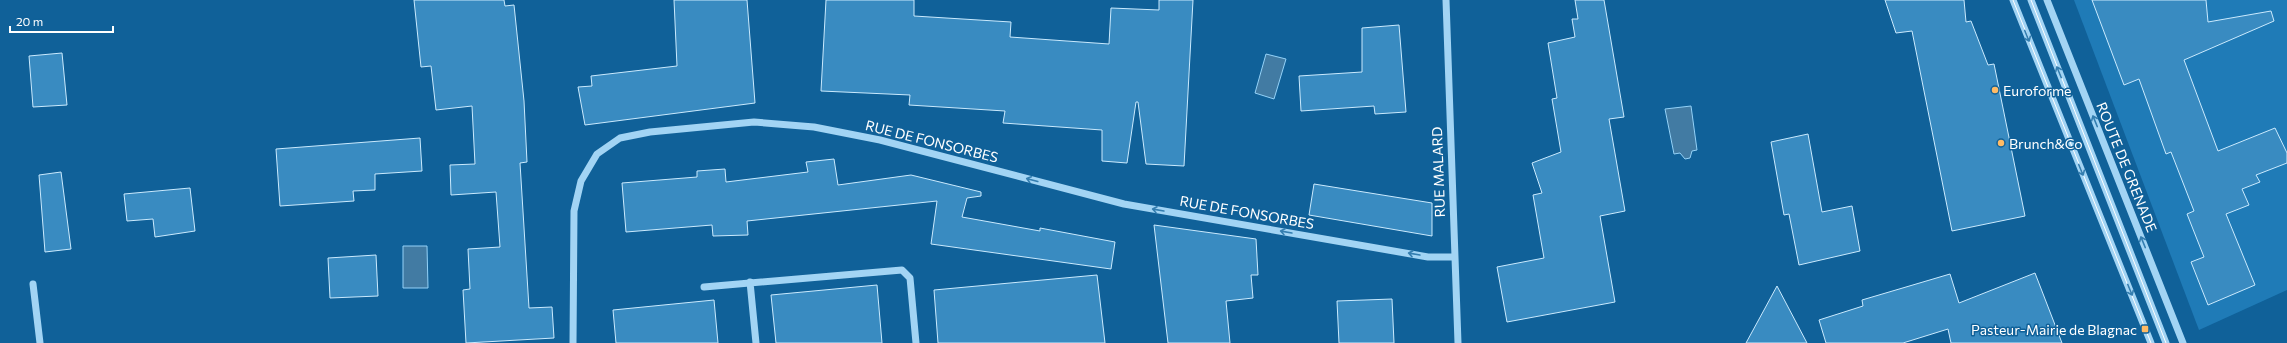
<svg xmlns="http://www.w3.org/2000/svg" width="2287" height="343" font-family="Commissioner,sans-serif">
	<style>
		.green { fill: #1f7bb7 }
		.water { fill: #427ba3; stroke: #94d2f8 }
		.building { fill: #398bc1; stroke: #caeafe }
		.lines { fill: none; stroke-linecap: round; stroke-linejoin: round }
		.minor { stroke: #a2d4f4; stroke-width: 7 }
		.tram { stroke: #fff; stroke-width: 1 }
		.oneway { stroke: #347eb0 }
		.poi-dot { fill: #ffbb65; stroke: #106199; stroke-width: 1.5 }
		.labels { text-anchor: middle; dominant-baseline: central; stroke-width: 3; stroke-linejoin: round; paint-order: stroke }
		.poi-label { font-size: 14px; fill: #fff; stroke: #106199; text-anchor: start }
		.street-label { font-size: 14px; fill: #fff; stroke: #106199 }
	</style>
	<rect width="100%" height="100%" fill="#106199"/>
	<path class="green" d="M2074,0H2287V290L2199,330Z"/>
	<path class="water" d="M1266,54L1286,59L1274,99L1255,93Z
		M1691,106L1697,150L1692,151L1690,158L1685,159L1680,153L1674,154L1665,109Z
		M403,246H427L428,288H403Z"/>
	<path class="building" d="M414,0H504L505,6L514,5L524,101L527,162L520,163L529,308L552,307L554,338L466,343L463,290L470,289L468,249L500,247L496,192L451,195L450,165L475,164L472,106L436,110L431,66L421,67Z
		M674,0H747L755,103L585,125L578,87L592,86L591,76L677,66Z
		M826,0H914V16L1011,22L1010,37L1109,44L1111,8L1159,10V0H1193L1184,166L1146,164L1138,102H1136L1127,163L1102,161V130L1003,123L1005,111L909,105L910,95L821,91Z
		M1575,0H1604L1624,117L1609,119L1625,211L1600,216L1615,302L1507,322L1497,267L1544,258L1533,195L1542,193L1532,163L1561,152L1552,99L1557,98L1548,43L1575,37L1572,19H1578Z
		M1885,0H1964L1966,22L1971,21L1988,65L1994,64L2025,216L1952,231L1912,31L1896,33Z
		M2092,0H2206L2208,22L2271,11L2274,21L2184,60L2218,151L2275,128L2287,153V163L2256,175L2260,182L2242,189L2249,205L2226,214L2255,285L2208,305L2191,262L2204,257L2187,214L2194,211L2171,152L2166,154L2139,79L2124,85Z
		M1399,25L1406,112L1375,114L1374,106L1301,111L1299,76L1362,72V28Z
		M62,53L67,105L33,107L29,56Z
		M1808,134L1822,212L1852,206L1860,251L1799,265L1789,214L1784,215L1771,142Z
		M420,138L422,171L375,174V190L353,191L354,201L280,206L276,149Z
		M834,159L838,185L911,175L981,192V196L967,198L962,217L1040,231V228L1115,242L1111,269L931,244L937,201L747,221L748,235L713,236L712,225L626,232L622,183L697,177V171L725,169L726,182L808,172L806,162Z
		M61,172L71,249L45,252L39,175Z
		M1314,184L1432,203V236L1309,215Z
		M190,188L195,231L155,237L153,219L127,221L124,194Z
		M1154,225L1256,239L1258,275H1251L1253,298L1226,301L1230,343H1168Z
		M376,255L378,296L330,298L328,258Z
		M2035,273L2062,343H1951L1948,329L1903,343H1826L1819,320L1863,306L1862,300L1950,274L1959,303Z
		M1097,275L1105,343H938L934,290Z
		M877,285L882,343H776L771,295Z
		M1777,286L1807,343H1746L1764,310Z
		M1392,299L1394,343H1339L1337,301Z
		M714,300L718,343H616L613,310Z"/>
	<g class="lines">
		<path class="minor" d="M1446,0L1458,343
			M2013,0L2151,343
			M2031,0L2166,343
			M2047,0L2183,343
			M750,282L756,343
			M33,284L40,343
			M704,287L902,270L910,278L916,343
			M573,343L574,211L581,181L597,154L620,138L650,132L754,122L814,127L880,140L1124,204L1428,257H1453"/>
		<path class="tram" d="M2013,0L2151,343
			M2031,0L2166,343"/>
	</g>
	<defs><path id="oneway-shaft" d="M-6 0H5M1.5-3L5.5 0L1.5 3" fill="none" stroke-width="1.6" stroke-linecap="round" stroke-linejoin="round"/></defs>
	<g class="oneway">
		<use href="#oneway-shaft" transform="translate(2027 36) rotate(68)"/>
		<use href="#oneway-shaft" transform="translate(2059 72) rotate(-112)"/>
		<use href="#oneway-shaft" transform="translate(2095 121) rotate(-112)"/>
		<use href="#oneway-shaft" transform="translate(2081 170) rotate(68)"/>
		<use href="#oneway-shaft" transform="translate(1032 180) rotate(-165)"/>
		<use href="#oneway-shaft" transform="translate(1158 210) rotate(-170)"/>
		<use href="#oneway-shaft" transform="translate(1286 232) rotate(-170)"/>
		<use href="#oneway-shaft" transform="translate(2143 242) rotate(-112)"/>
		<use href="#oneway-shaft" transform="translate(1414 254) rotate(-170)"/>
		<use href="#oneway-shaft" transform="translate(2130 290) rotate(68)"/>
	</g>
	<g class="poi-dot">
		<circle cx="1995" cy="90" r="4"/>
		<circle cx="2001" cy="143" r="4"/>
		<rect x="2141" y="325" width="8" height="8" rx="2"/>
	</g>
	<g class="labels">
		<g class="poi-label">
			<text x="2003" y="90">Euroforme</text>
			<text x="2009" y="143">Brunch&amp;Co</text>
			<text x="2137" y="329" text-anchor="end">Pasteur-Mairie de Blagnac</text>
		</g>
		<g class="street-label">
			<text transform="translate(932 141) rotate(14)">RUE DE FONSORBES</text>
			<text transform="translate(2127 167) rotate(68)">ROUTE DE GRENADE</text>
			<text transform="translate(1438 172) rotate(-92)">RUE MALARD</text>
			<text transform="translate(1247 212) rotate(10)">RUE DE FONSORBES</text>
		</g>
	</g>
	<path d="M10 26v6h103v-6" fill="none" stroke="#ffffff" stroke-width="2"/>
	<text x="16" y="26" font-size="12" fill="#ffffff" stroke="#106199" stroke-width="3" paint-order="stroke">20 m</text>
</svg>
